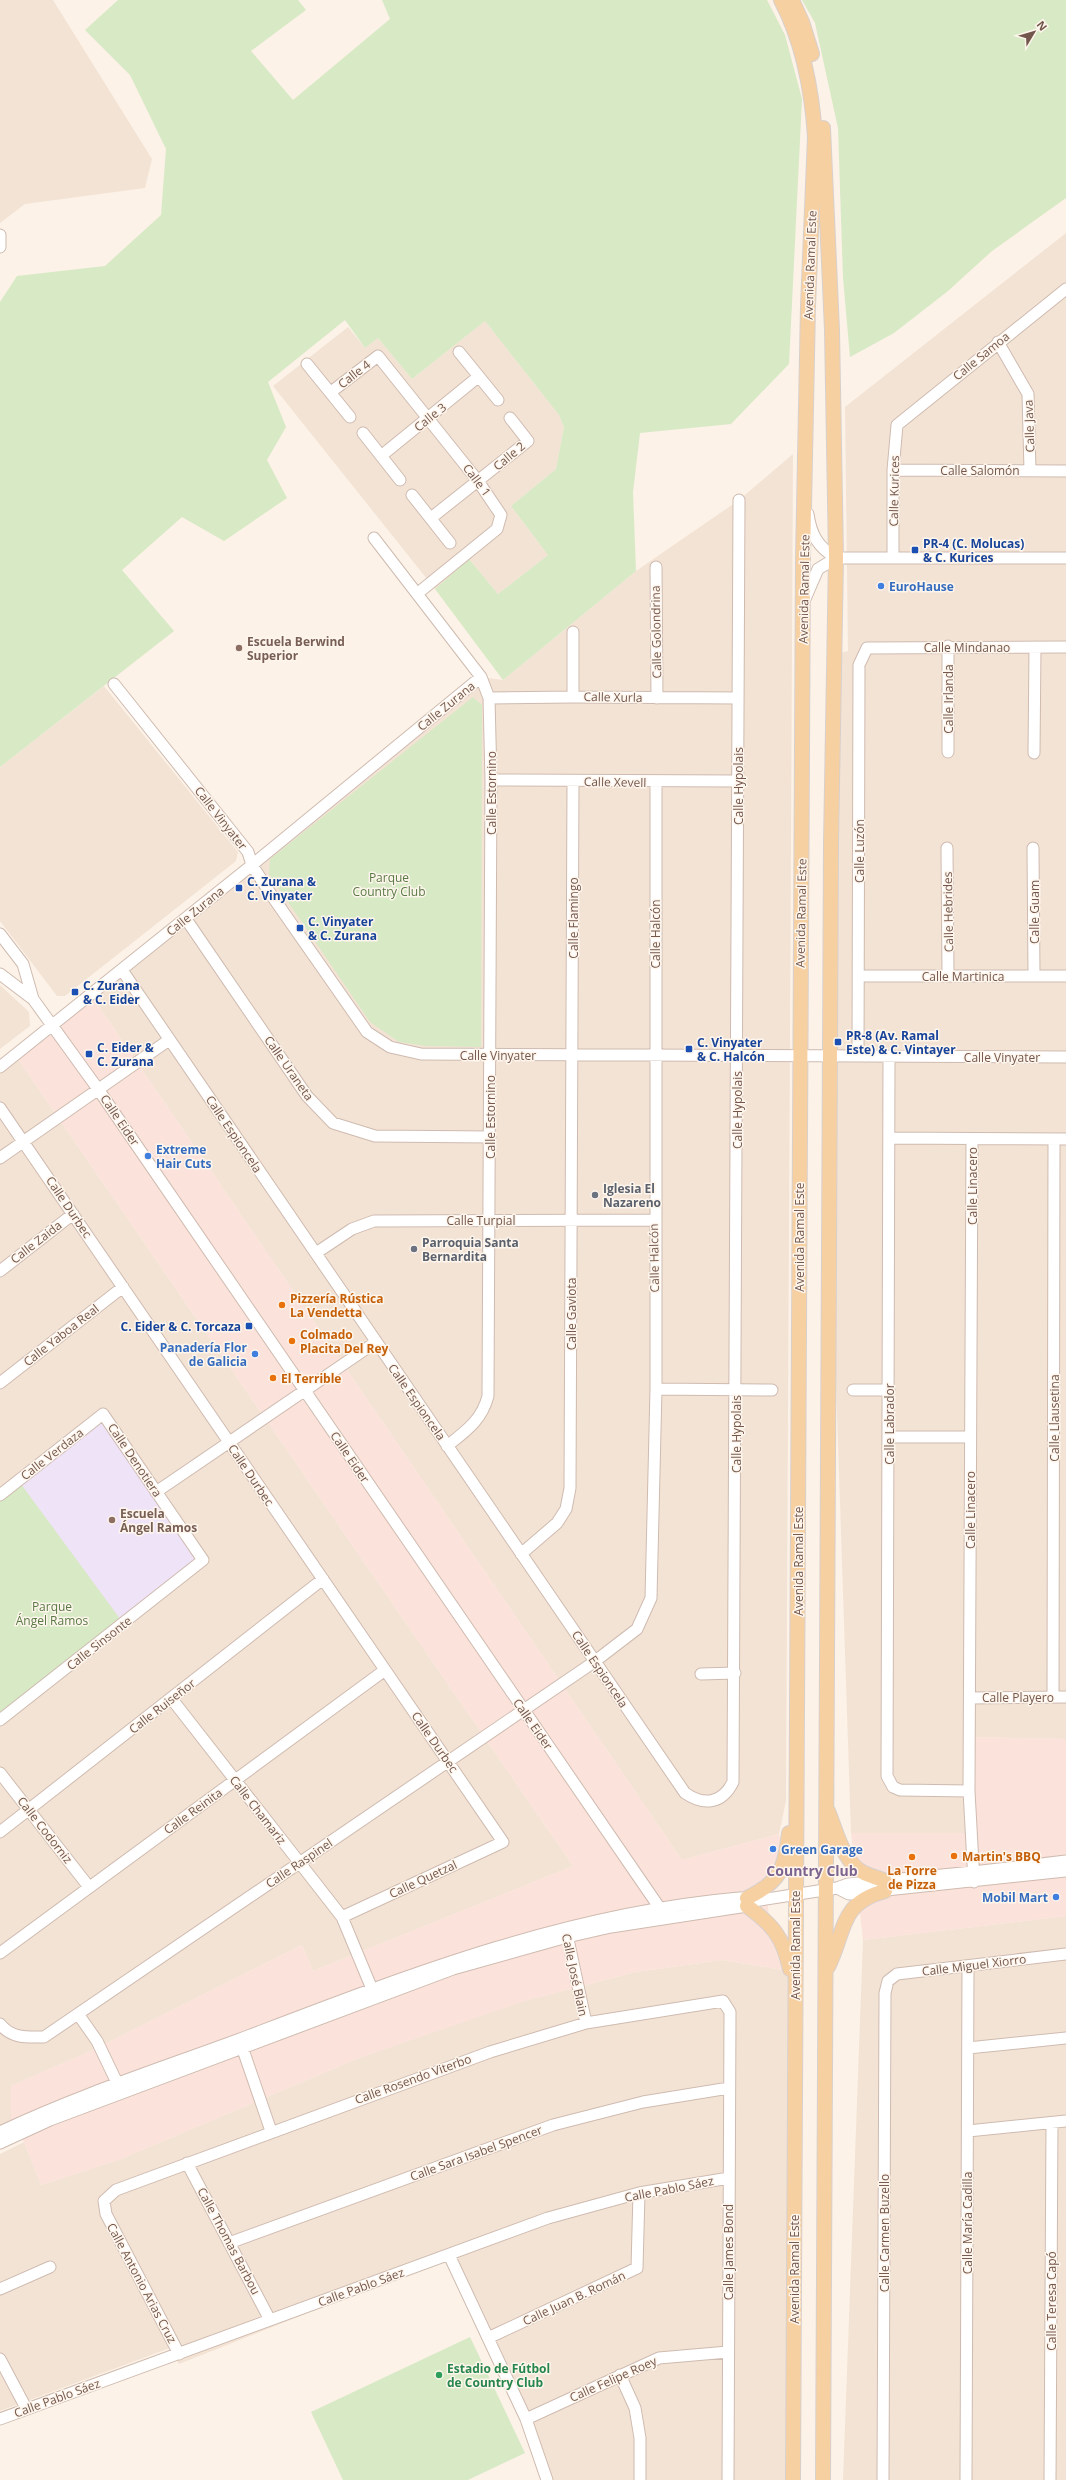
<svg xmlns="http://www.w3.org/2000/svg" width="1066" height="2480" font-family="'Open Sans',sans-serif">
	<style>
		.residential { fill: #f3e3d5 }
		.commercial { fill: #fbe2db }
		.education { fill: #efe3f8 }
		.green { fill: #d7e9c5 }
		.lines { fill: none; stroke-linecap: round; stroke-linejoin: round }
		.minor-casing { stroke: #cfbbb0; stroke-width: 13 }
		.major-casing { stroke: #d8d0cd; stroke-width: 16 }
		.minor { stroke: #fff; stroke-width: 11 }
		.major { stroke: #f7d0a2; stroke-width: 14 }
		.transit-dot { fill: #1a4fb4; stroke: #fef6ed; stroke-width: 1.5 }
		.shop-dot { fill: #3f7fe0; stroke: #fef6ed; stroke-width: 1.5 }
		.education-dot { fill: #8d6e63; stroke: #fef6ed; stroke-width: 1.5 }
		.worship-dot { fill: #6b7280; stroke: #fef6ed; stroke-width: 1.5 }
		.food-dot { fill: #e8710a; stroke: #fef6ed; stroke-width: 1.5 }
		.leisure-dot { fill: #2e9e5b; stroke: #fef6ed; stroke-width: 1.5 }
		.labels { text-anchor: middle; dominant-baseline: central; stroke-width: 3; stroke-linejoin: round; paint-order: stroke }
		.street-label { font-size: 12px; fill: #74574c; stroke: #fef6ed }
		.transit-label { font-size: 12px; font-weight: bold; fill: #164399; stroke: #fef6ed; text-anchor: start }
		.shop-label { font-size: 12px; font-weight: bold; fill: #366cbe; stroke: #fef6ed; text-anchor: start }
		.education-label { font-size: 12px; font-weight: bold; fill: #785e54; stroke: #fef6ed; text-anchor: start }
		.park-label { font-size: 12px; fill: #597944; stroke: #fef6ed }
		.worship-label { font-size: 12px; font-weight: bold; fill: #5b616d; stroke: #fef6ed; text-anchor: start }
		.food-label { font-size: 12px; font-weight: bold; fill: #c56008; stroke: #fef6ed; text-anchor: start }
		.leisure-label { font-size: 12px; font-weight: bold; fill: #27864d; stroke: #fef6ed; text-anchor: start }
		.quarter-label { font-size: 14px; font-weight: bold; fill: #7d6490; stroke: #fef6ed }
	</style>
	<rect width="100%" height="100%" fill="#fcf2e7"/>
	<path class="residential" d="M0,0H53L152,159L145,188L25,204L0,223Z
		M1066,233V1739L972,1737L975,1833H851L836,1383L834,1225L837,654L848,651L845,407Z
		M485,321L559,415L564,427L556,469L511,506L548,555L498,594L469,559L435,589L273,386L348,327L365,348L378,338L412,379Z
		M793,454L786,1801L779,1834L682,1860L91,995L481,677L503,680L636,571L739,500Z
		M104,686L238,852L236,861L65,996H57L0,921V767Z
		M0,985L29,1012L30,1026L0,1049Z
		M15,1055L573,1866L313,1971L302,1945L93,2050L11,2086V2121L0,2127V1067Z
		M1066,1916V2480H843L863,1940Z
		M722,1960L789,1971L792,2480H547L521,2409L447,2258L179,2364L170,2348L0,2411V2154L24,2142L41,2185L121,2159L359,2058L520,2002L636,1972Z"/>
	<path class="commercial" d="M91,995L682,1860L779,1834L785,1859L768,1906L769,1923L789,1971L722,1960L636,1972L528,2000L359,2058L121,2159L41,2185L24,2142L11,2121V2086L93,2050L302,1945L313,1971L573,1866L15,1055Z
		M972,1737L1066,1739V1916L863,1940L851,1833H975Z"/>
	<path class="education" d="M103,1414L203,1560L123,1623L18,1480Z"/>
	<path class="green" d="M118,0H298L306,10L251,51L293,100L390,19L382,0H767L785,35L802,99L789,364L731,424L640,433L633,492L636,571L503,680L435,589L469,559L498,594L548,555L511,506L556,469L564,427L559,415L485,321L412,379L378,338L365,348L345,320L268,382L286,427L267,460L287,498L224,541L182,517L122,570L174,631L0,767V302L17,276L105,266L161,215L166,149L130,75L85,30Z
		M802,0H1066V198L992,251L948,291L894,333L850,357L843,278L838,128L815,23Z
		M473,697L482,705L481,1047L426,1046L399,1042L370,1022L269,874L270,859Z
		M18,1480L123,1623L0,1720V1495Z
		M470,2337L525,2453L468,2480H343L311,2412Z"/>
	<g class="lines">
		<g class="minor-casing">
			<path id="minor" d="M0,235V247
				M998,342L1028,394L1030,470
				M459,352L498,400
				M307,364L350,417
				M331,392L378,356L478,481L501,515L497,529L418,593
				M363,433L400,480
				M381,456L478,377
				M893,470L1066,471
				M412,495L450,543
				M808,514C811,535 818,547 836,558
				M431,518L528,441L510,418
				M374,538L481,677L489,698L491,780L488,1396C482,1420 466,1431 447,1446
				M893,557V470L897,425L1066,289
				M656,567L657,698
				M805,599L818,569L836,558H1066
				M573,632V697
				M948,646V752
				M114,684L248,852L252,865L270,893L367,1032L390,1047L421,1054L1066,1057
				M489,698L573,697L738,698
				M1034,753L1035,647
				M491,780L738,781
				M947,848L948,976
				M1033,848L1034,976
				M186,919L307,1096L333,1123L375,1136L490,1137
				M0,934L23,964L33,999L98,1089L659,1907L663,1917
				M122,970L685,1793C704,1806 722,1804 733,1782L739,500
				M0,974L33,999
				M860,976H1066
				M858,1056L859,665L867,648L1066,647
				M889,1056L887,1776L893,1787L900,1790L969,1791
				M0,1067L252,865L481,677
				M0,1108L503,1842L342,1917
				M891,1138L1066,1139
				M972,1139L969,1791L974,1882
				M0,1158L169,1040
				M316,1253L352,1229L374,1221L654,1220
				M0,1271L73,1214
				M0,1383L123,1287
				M656,1389L772,1390
				M853,1390H889
				M889,1437H970
				M156,1492L376,1342
				M0,1495L103,1414L203,1560L0,1720
				M521,1554L557,1523L566,1509L570,1488L573,781
				M701,1674L735,1673
				M1053,1697L1054,1139
				M171,1698L342,1917L372,1989
				M970,1698L1066,1697
				M0,1773L89,1887
				M0,1832L323,1579
				M837,1888L849,1894L1066,1871
				M566,1930L586,2023
				M0,1953L385,1670
				M78,2014L97,2041L120,2089
				M0,2024C12,2039 27,2037 44,2037L594,1662L637,1629L651,1598L656,1389V782
				M240,2041L271,2131
				M968,2048L1066,2038
				M968,2131L1066,2121
				M0,2132C80,2094 165,2067 248,2036C408,1975 567,1913 739,1898H747L753,1901
				M0,2143L50,2120L453,1969L567,1937L611,1927L747,1906L754,1901L837,1888L848,1884L973,1872L1066,1861
				M187,2163L270,2320
				M229,2243L553,2125L643,2102L729,2088
				M449,2255L526,2419L547,2480
				M0,2289L50,2267
				M488,2338L637,2268L639,2193
				M179,2354L106,2214L104,2201L116,2190L490,2052L586,2023L723,2001L730,2012L728,2480
				M0,2359L26,2408
				M620,2375L635,2408L640,2438V2480
				M0,2419L548,2218L639,2193L729,2178
				M526,2419L659,2358L728,2352
				M883,2480L885,1993L888,1981L897,1974L1066,1954
				M966,2480L968,1967
				M1050,2480L1052,2123"/>
		</g>
		<g class="major-casing">
			<path id="major" d="M781,0C803,42 812,90 815,137L808,306L803,559L793,2480
				M792,0L802,22L812,54
				M828,1811C836,1830 843,1863 864,1873C870,1876 878,1878 885,1881
				M747,1898C780,1882 785,1869 789,1833
				M747,1906C773,1925 783,1937 790,1969
				M828,1967C846,1931 839,1903 885,1891
				M823,2480L831,843L836,558L832,330L823,128"/>
		</g>
		<use href="#minor" class="minor"/>
		<use href="#major" class="major"/>
	</g>
	<g class="transit-dot">
		<rect x="911" y="546" width="8" height="8" rx="2"/>
		<rect x="235" y="884" width="8" height="8" rx="2"/>
		<rect x="296" y="924" width="8" height="8" rx="2"/>
		<rect x="71" y="988" width="8" height="8" rx="2"/>
		<rect x="834" y="1038" width="8" height="8" rx="2"/>
		<rect x="685" y="1045" width="8" height="8" rx="2"/>
		<rect x="85" y="1050" width="8" height="8" rx="2"/>
		<rect x="245" y="1322" width="8" height="8" rx="2"/>
	</g>
	<g class="shop-dot">
		<circle cx="881" cy="586" r="4"/>
		<circle cx="148" cy="1156" r="4"/>
		<circle cx="255" cy="1354" r="4"/>
		<circle cx="773" cy="1849" r="4"/>
		<circle cx="1056" cy="1897" r="4"/>
	</g>
	<g class="education-dot">
		<circle cx="239" cy="648" r="4"/>
		<circle cx="112" cy="1520" r="4"/>
	</g>
	<g class="worship-dot">
		<circle cx="595" cy="1195" r="4"/>
		<circle cx="414" cy="1249" r="4"/>
	</g>
	<g class="food-dot">
		<circle cx="282" cy="1305" r="4"/>
		<circle cx="292" cy="1341" r="4"/>
		<circle cx="273" cy="1378" r="4"/>
		<circle cx="954" cy="1856" r="4"/>
		<circle cx="912" cy="1857" r="4"/>
	</g>
	<circle class="leisure-dot" cx="439" cy="2375" r="4"/>
	<g class="labels">
		<g class="street-label">
			<text transform="translate(810 265) rotate(-88)">Avenida Ramal Este</text>
			<text transform="translate(981 356) rotate(-39)">Calle Samoa</text>
			<text transform="translate(354 374) rotate(-38)">Calle 4</text>
			<text transform="translate(430 417) rotate(-39)">Calle 3</text>
			<text transform="translate(1029 426) rotate(-92)">Calle Java</text>
			<text transform="translate(509 456) rotate(-40)">Calle 2</text>
			<text x="980" y="470">Calle Salomón</text>
			<text transform="translate(477 480) rotate(53)">Calle 1</text>
			<text transform="translate(894 491) rotate(-89)">Calle Kurices</text>
			<text transform="translate(804 589) rotate(-89)">Avenida Ramal Este</text>
			<text transform="translate(656 632) rotate(-91)">Calle Golondrina</text>
			<text x="967" y="647">Calle Mindanao</text>
			<text transform="translate(613 697) rotate(1)">Calle Xurla</text>
			<text transform="translate(948 699) rotate(-90)">Calle Irlanda</text>
			<text transform="translate(446 706) rotate(-39)">Calle Zurana</text>
			<text transform="translate(615 782) rotate(1)">Calle Xevell</text>
			<text transform="translate(738 786) rotate(-90)">Calle Hypolais</text>
			<text transform="translate(491 793) rotate(-90)">Calle Estornino</text>
			<text transform="translate(221 818) rotate(52)">Calle Vinyater</text>
			<text transform="translate(859 851) rotate(-90)">Calle Luzón</text>
			<text transform="translate(195 911) rotate(-39)">Calle Zurana</text>
			<text transform="translate(948 912) rotate(-91)">Calle Hebrides</text>
			<text transform="translate(1034 912) rotate(-90)">Calle Guam</text>
			<text transform="translate(801 913) rotate(-89)">Avenida Ramal Este</text>
			<text transform="translate(573 918) rotate(-90)">Calle Flamingo</text>
			<text transform="translate(655 934) rotate(-90)">Calle Halcón</text>
			<text x="963" y="976">Calle Martinica</text>
			<text x="498" y="1055">Calle Vinyater</text>
			<text x="1002" y="1057">Calle Vinyater</text>
			<text transform="translate(289 1068) rotate(55)">Calle Uraneta</text>
			<text transform="translate(737 1110) rotate(-90)">Calle Hypolais</text>
			<text transform="translate(490 1117) rotate(-90)">Calle Estornino</text>
			<text transform="translate(120 1120) rotate(56)">Calle Eider</text>
			<text transform="translate(234 1134) rotate(56)">Calle Espioncela</text>
			<text transform="translate(972 1186) rotate(-90)">Calle Linacero</text>
			<text transform="translate(69 1207) rotate(56)">Calle Durbec</text>
			<text x="481" y="1220">Calle Turpial</text>
			<text transform="translate(799 1237) rotate(-90)">Avenida Ramal Este</text>
			<text transform="translate(36 1242) rotate(-38)">Calle Zaida</text>
			<text transform="translate(654 1258) rotate(-91)">Calle Halcón</text>
			<text transform="translate(571 1314) rotate(-90)">Calle Gaviota</text>
			<text transform="translate(61 1335) rotate(-38)">Calle Yaboa Real</text>
			<text transform="translate(417 1402) rotate(55)">Calle Espioncela</text>
			<text transform="translate(1054 1418) rotate(-90)">Calle Llausetina</text>
			<text transform="translate(889 1424) rotate(-90)">Calle Labrador</text>
			<text transform="translate(736 1434) rotate(-90)">Calle Hypolais</text>
			<text transform="translate(52 1454) rotate(-38)">Calle Verdaza</text>
			<text transform="translate(350 1457) rotate(56)">Calle Eider</text>
			<text transform="translate(135 1460) rotate(56)">Calle Denotiera</text>
			<text transform="translate(251 1475) rotate(56)">Calle Durbec</text>
			<text transform="translate(970 1510) rotate(-90)">Calle Linacero</text>
			<text transform="translate(798 1561) rotate(-90)">Avenida Ramal Este</text>
			<text transform="translate(99 1643) rotate(-38)">Calle Sinsonte</text>
			<text transform="translate(600 1669) rotate(56)">Calle Espioncela</text>
			<text x="1018" y="1697">Calle Playero</text>
			<text transform="translate(162 1706) rotate(-38)">Calle Ruiseñor</text>
			<text transform="translate(533 1724) rotate(55)">Calle Eider</text>
			<text transform="translate(435 1742) rotate(55)">Calle Durbec</text>
			<text transform="translate(258 1810) rotate(52)">Calle Chamariz</text>
			<text transform="translate(193 1811) rotate(-36)">Calle Reinita</text>
			<text transform="translate(45 1830) rotate(52)">Calle Codorniz</text>
			<text transform="translate(299 1863) rotate(-34)">Calle Raspinel</text>
			<text transform="translate(423 1879) rotate(-25)">Calle Quetzal</text>
			<text transform="translate(795 1945) rotate(-90)">Avenida Ramal Este</text>
			<text transform="translate(974 1965) rotate(-7)">Calle Miguel Xiorro</text>
			<text transform="translate(575 1975) rotate(78)">Calle José Blain</text>
			<text transform="translate(413 2079) rotate(-20)">Calle Rosendo Viterbo</text>
			<text transform="translate(476 2153) rotate(-20)">Calle Sara Isabel Spencer</text>
			<text transform="translate(669 2189) rotate(-11)">Calle Pablo Sáez</text>
			<text transform="translate(967 2223) rotate(-90)">Calle María Cadilla</text>
			<text transform="translate(884 2233) rotate(-90)">Calle Carmen Buzello</text>
			<text transform="translate(229 2241) rotate(62)">Calle Thomas Barbou</text>
			<text transform="translate(728 2252) rotate(-90)">Calle James Bond</text>
			<text transform="translate(794 2269) rotate(-90)">Avenida Ramal Este</text>
			<text transform="translate(142 2283) rotate(62)">Calle Antonio Arias Cruz</text>
			<text transform="translate(361 2287) rotate(-20)">Calle Pablo Sáez</text>
			<text transform="translate(574 2298) rotate(-25)">Calle Juan B. Román</text>
			<text transform="translate(1051 2301) rotate(-90)">Calle Teresa Capó</text>
			<text transform="translate(613 2379) rotate(-24)">Calle Felipe Roey</text>
			<text transform="translate(57 2398) rotate(-20)">Calle Pablo Sáez</text>
		</g>
		<g class="transit-label">
			<text x="923" y="543">PR-4 (C. Molucas)<tspan x="923" dy="14">&amp; C. Kurices</tspan></text>
			<text x="247" y="881">C. Zurana &amp;<tspan x="247" dy="14">C. Vinyater</tspan></text>
			<text x="308" y="921">C. Vinyater<tspan x="308" dy="14">&amp; C. Zurana</tspan></text>
			<text x="83" y="985">C. Zurana<tspan x="83" dy="14">&amp; C. Eider</tspan></text>
			<text x="846" y="1035">PR-8 (Av. Ramal<tspan x="846" dy="14">Este) &amp; C. Vintayer</tspan></text>
			<text x="697" y="1042">C. Vinyater<tspan x="697" dy="14">&amp; C. Halcón</tspan></text>
			<text x="97" y="1047">C. Eider &amp;<tspan x="97" dy="14">C. Zurana</tspan></text>
			<text x="241" y="1326" text-anchor="end">C. Eider &amp; C. Torcaza</text>
		</g>
		<g class="shop-label">
			<text x="889" y="586">EuroHause</text>
			<text x="156" y="1149">Extreme<tspan x="156" dy="14">Hair Cuts</tspan></text>
			<text x="247" y="1347" text-anchor="end">Panadería Flor<tspan x="247" dy="14">de Galicia</tspan></text>
			<text x="781" y="1849">Green Garage</text>
			<text x="1048" y="1897" text-anchor="end">Mobil Mart</text>
		</g>
		<g class="education-label">
			<text x="247" y="641">Escuela Berwind<tspan x="247" dy="14">Superior</tspan></text>
			<text x="120" y="1513">Escuela<tspan x="120" dy="14">Ángel Ramos</tspan></text>
		</g>
		<g class="park-label">
			<text x="389" y="877">Parque<tspan x="389" dy="14">Country Club</tspan></text>
			<text x="52" y="1606">Parque<tspan x="52" dy="14">Ángel Ramos</tspan></text>
		</g>
		<g class="worship-label">
			<text x="603" y="1188">Iglesia El<tspan x="603" dy="14">Nazareno</tspan></text>
			<text x="422" y="1242">Parroquia Santa<tspan x="422" dy="14">Bernardita</tspan></text>
		</g>
		<g class="food-label">
			<text x="290" y="1298">Pizzería Rústica<tspan x="290" dy="14">La Vendetta</tspan></text>
			<text x="300" y="1334">Colmado<tspan x="300" dy="14">Placita Del Rey</tspan></text>
			<text x="281" y="1378">El Terrible</text>
			<text x="962" y="1856">Martin's BBQ</text>
			<text x="912" y="1870" text-anchor="middle">La Torre<tspan x="912" dy="14">de Pizza</tspan></text>
		</g>
		<g class="leisure-label">
			<text x="447" y="2368">Estadio de Fútbol<tspan x="447" dy="14">de Country Club</tspan></text>
		</g>
		<g class="quarter-label">
			<text x="812" y="1870">Country Club</text>
		</g>
	</g>
	<g transform="translate(1034 32) rotate(52)" stroke="#fef6ed" stroke-width="3" paint-order="stroke">
	<path d="M0-3L7 15L0 10L-7 15Z" fill="#74574c"/>
	<text y="-6" font-size="11" font-weight="bold" text-anchor="middle" fill="#74574c">N</text>
	</g>
</svg>
